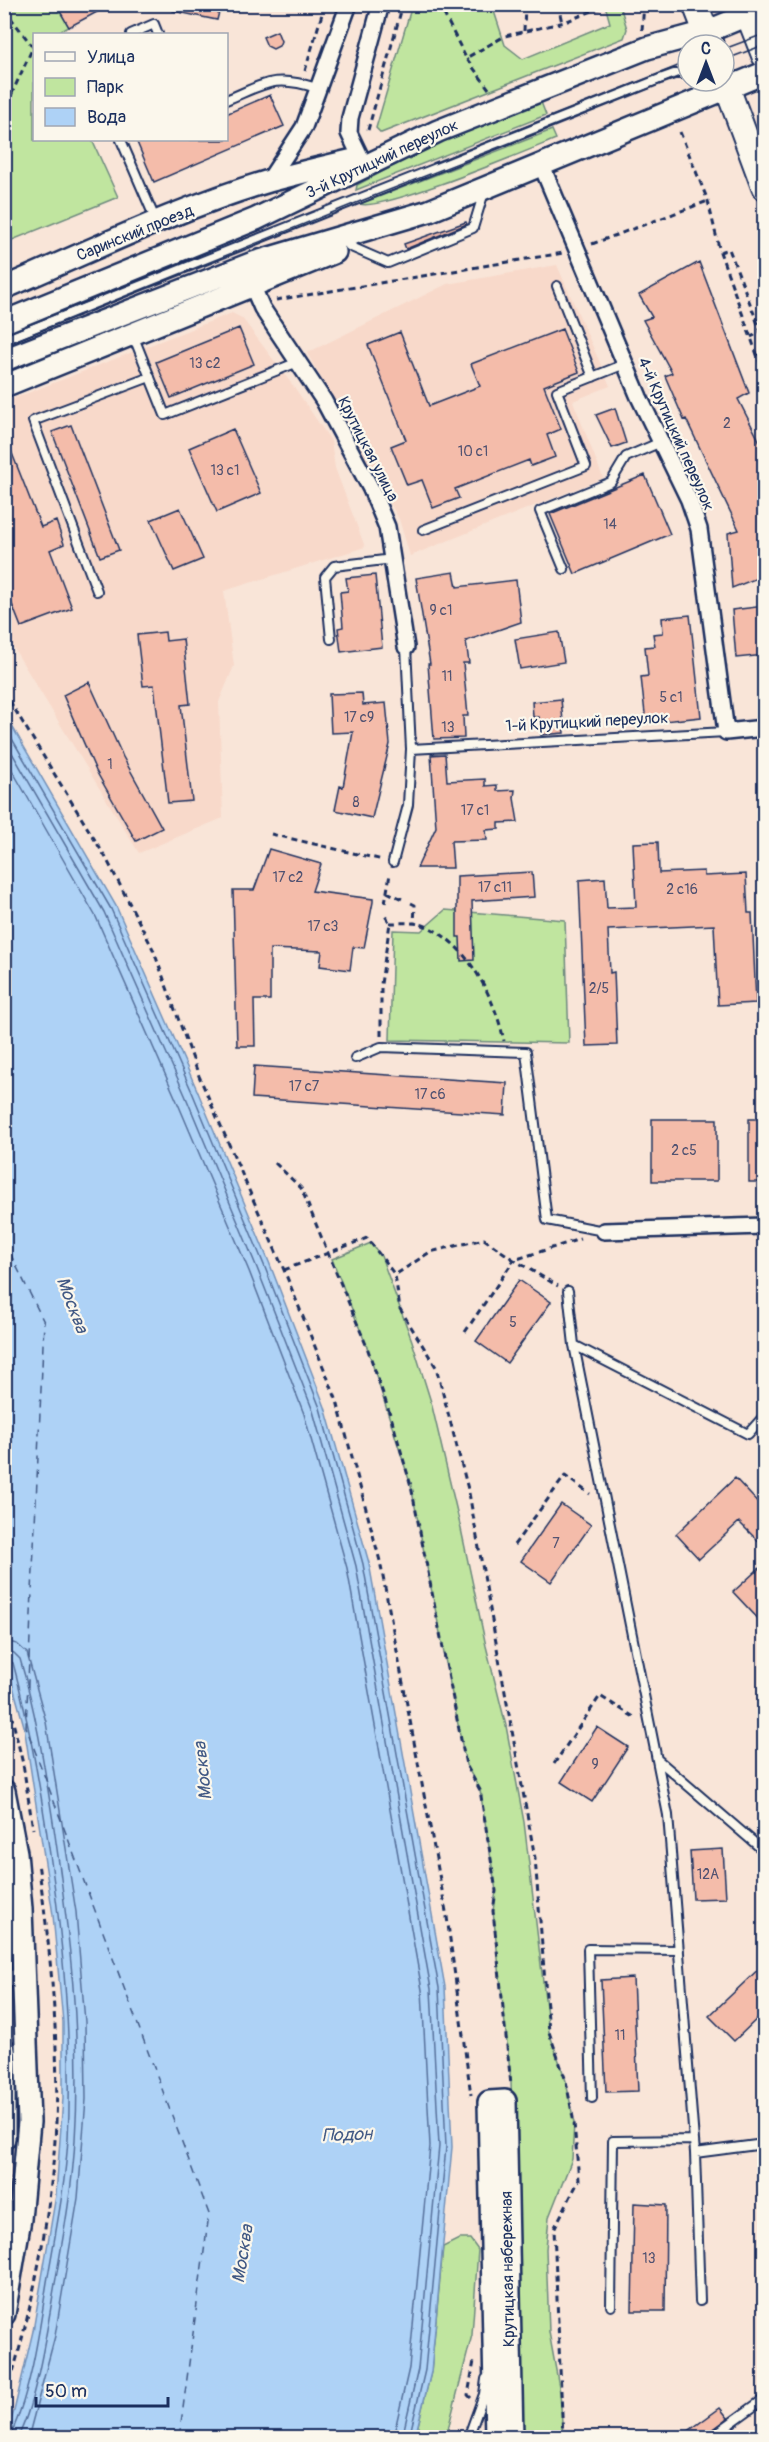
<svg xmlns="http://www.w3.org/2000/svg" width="769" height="2442" font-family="Pangolin,sans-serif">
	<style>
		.built { fill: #f8d9ca }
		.green { fill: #c0e59f; stroke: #6e8a7e; stroke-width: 1.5 }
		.water { fill: #aed2f6; stroke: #7391b9; stroke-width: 1.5 }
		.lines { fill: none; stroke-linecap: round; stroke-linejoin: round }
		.shore { stroke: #56709b; stroke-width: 1.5 }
		.ferry { stroke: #405884; stroke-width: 1.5; stroke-dasharray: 8 6; stroke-linecap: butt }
		.building { fill: #f4bcaa; stroke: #1b2f5e; stroke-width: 1.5 }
		.lane-casing { stroke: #1b2f5e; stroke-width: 12 }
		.street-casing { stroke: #1b2f5e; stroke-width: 20 }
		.secondary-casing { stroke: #1b2f5e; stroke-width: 26 }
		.primary-casing { stroke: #1b2f5e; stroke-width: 28 }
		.path { stroke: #1b2f5e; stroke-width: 3; stroke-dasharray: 6 4.5; stroke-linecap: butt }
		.lane { stroke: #fbf7ec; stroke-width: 8 }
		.street { stroke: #fbf7ec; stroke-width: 15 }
		.secondary { stroke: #fbf7ec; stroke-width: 21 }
		.primary { stroke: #fbf7ec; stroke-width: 24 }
		.tram { stroke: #1b2f5e; stroke-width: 1.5 }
		.labels { text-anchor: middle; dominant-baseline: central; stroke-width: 4.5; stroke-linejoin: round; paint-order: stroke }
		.number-label { font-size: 14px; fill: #515271 }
		.street-label { font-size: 16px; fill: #1b2f5e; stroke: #fbf7ec }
		.water-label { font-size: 18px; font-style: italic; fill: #405884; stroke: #fbf7ec }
	</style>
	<rect width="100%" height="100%" fill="#f9e5d8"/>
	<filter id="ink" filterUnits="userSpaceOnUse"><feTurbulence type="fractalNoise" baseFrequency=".0167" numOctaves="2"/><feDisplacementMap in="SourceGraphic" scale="12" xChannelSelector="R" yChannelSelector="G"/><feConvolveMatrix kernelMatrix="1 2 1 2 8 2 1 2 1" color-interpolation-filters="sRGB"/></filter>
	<g filter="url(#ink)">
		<path class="built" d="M557,265L610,386L573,401L603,478L410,556L399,519L307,353L447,284Z
			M232,313L242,318L297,391L331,441L335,468L365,547L224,591L234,666L219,702L223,818L139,853L5,634V402Z"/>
		<path class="green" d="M5,5H56L69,27L55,34H34V140H92L118,197L5,243Z
			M412,5H492L505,45L523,59L610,23L605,5H620L627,29L624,38L381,133L376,128Z
			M541,102L546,115L356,190L357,185L431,146Z
			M552,130L556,139C526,151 382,212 360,204Z
			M445,910L565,920L569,1043L390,1040L393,930L421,931Z
			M371,1243L381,1256L412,1341L431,1402L461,1529L486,1646L506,1726L524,1822L549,2032L566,2081L574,2123L572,2159L549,2217L546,2249L549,2332L560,2392L563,2437H519L511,2081L493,1911L496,1891L480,1790L466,1765L411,1486L367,1347L332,1259Z
			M459,2239H470L478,2250L472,2335L446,2437L415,2438L431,2372L443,2247Z"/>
		<path class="water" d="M5,714L116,906L197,1090L269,1262L325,1407L369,1563L445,1987L452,2147L431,2372L415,2437H5L14,2411L33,2331L56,2195L63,2098V2022L53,1915L24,1726L4,1654Z"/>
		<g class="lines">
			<path class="shore" d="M4,725L111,909L192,1092L264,1265L320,1408L363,1564L439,1988L446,2147L425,2370L409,2438
				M4,739L104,912L185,1095L257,1268L313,1411L356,1566L431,1989L439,2146L418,2369L402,2438
				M4,756L96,917L176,1099L249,1271L304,1414L347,1568L422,1990L430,2146L409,2368L393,2438
				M4,1641L17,1644L27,1653L46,1722L76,1912L85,2022L86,2099L78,2198L55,2336L28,2438
				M4,1650L14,1653L20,1659C37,1715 45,1771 54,1828C69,1931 82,2035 75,2140C72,2194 61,2248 52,2301C46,2335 34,2410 17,2438
				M4,1658L13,1663C29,1722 39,1780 48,1841C63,1939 73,2039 68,2139C65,2187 55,2235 47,2282C39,2332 32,2386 12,2432L4,2435"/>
			<path class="ferry" d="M4,1241L44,1322L26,1727L209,2214L179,2438"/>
		</g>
		<path class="building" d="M56,4H112L69,27Z
			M173,4H221L217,20L173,11Z
			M277,31L281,41L279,46L273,49L267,46L263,37Z
			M270,95L284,126L154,182L136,140H226V114Z
			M466,222L467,224L406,249L404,244Z
			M699,262L749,393L738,399L765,452V575L732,588L728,533L739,530L686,419L684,420L665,376L672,373L643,320L652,317L639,295Z
			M239,328L254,364L171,398L156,362Z
			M562,329L579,372L544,386L561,429L547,435L555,457L531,466L529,460L455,489L459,498L433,508L422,480L407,485L391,446L406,440L368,345L400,332L429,406L480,386L471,364Z
			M615,408L626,443L612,448L596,415Z
			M71,425L119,550L100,557L52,432Z
			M233,429L261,493L217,512L189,448Z
			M4,433L41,527L56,521L64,544L50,550L72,608L21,627L4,584Z
			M645,475L670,534L575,574L550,514Z
			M180,508L203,559L174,571L151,520Z
			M454,572L457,587L516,580L521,622L466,641L469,663H463L468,716H463L464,738L434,739L428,664H430L416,578Z
			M375,575L382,647L341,652L338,628L343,627L340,592L348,591L346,578Z
			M765,606V655L736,658L732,610Z
			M690,615L701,717L646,723L641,677L648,676L645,647L655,646L653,634L663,633L662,618Z
			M165,632L166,641L183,639L190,704L181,705L192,801L168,803L154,685L143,686L137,635Z
			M559,632L564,662L520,669L515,639Z
			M89,682L123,757L162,828L136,841L96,771L63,695Z
			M362,693L363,705L386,703L390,744L372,818L335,810L340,786L343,787L353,732L331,733L329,694Z
			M561,699L564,733L541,735L539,717H533L532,702Z
			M445,754L447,781L485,779V786L497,785V791L515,790L514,798L518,822L499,823V829L486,830L487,840L451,841L453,868H417L436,827L431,755Z
			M658,842L659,873L704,871V876L746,874L748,913H752L756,1003L718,1005L714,925L608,930L610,973L614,972L617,1045L586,1046L579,880L605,878L607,908L636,907L633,843Z
			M269,849L321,864L312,891L373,899V902L364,948L353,947L350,970L320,966L322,951L270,949V1000H254L255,1046H237L233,890H254Z
			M532,872L534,897L472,901L474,960L461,961L460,937H457V876Z
			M254,1066L507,1083L505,1115L252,1098Z
			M652,1119H717V1181H652Z
			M749,1119H765V1182H749Z
			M519,1280L551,1302L507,1363L476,1341Z
			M735,1478L765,1510V1548L739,1522L699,1559L676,1534Z
			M561,1504L591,1525L551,1582L521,1561Z
			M765,1563V1626L733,1592Z
			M597,1727L628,1747L592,1802L561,1782Z
			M723,1849L726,1898L693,1899L690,1851Z
			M765,1963V2011L734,2041L709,2016Z
			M633,1978L638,2091L606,2092L601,1980Z
			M634,2203L666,2205L665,2311H632Z
			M720,2408L728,2418L704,2437L679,2438Z"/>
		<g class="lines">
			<g class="lane-casing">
				<path id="lane" d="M131,34L154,24L158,34
					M226,100C265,84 274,74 317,88
					M121,140L156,221
					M349,246L388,263L473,228L484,192
					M557,286L593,377
					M133,335L165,415L298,362
					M4,340L660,79L674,74H688
					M423,530L586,466L557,391L625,364
					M564,569L540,511L611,482L626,457L661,442
					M97,591L33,421L150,377
					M331,639L325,577L334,566L393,559
					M411,749L726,732
					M393,862L408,805L411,749L406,647
					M355,1058L381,1047L526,1052L547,1220L604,1231
					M568,1291L574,1345L668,1815L695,2153
					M574,1345L748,1434L764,1416
					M657,1759L764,1851
					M592,2098L588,1949L679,1950
					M700,2301L695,2153L764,2144
					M611,2306L613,2141L694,2140
					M468,2438L484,2394L486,2379
					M710,2438L764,2399"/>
			</g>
			<g class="street-casing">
				<path id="street" d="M361,158L349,133L350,118L381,4
					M541,164L639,397L689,500L699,529L726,732L764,728
					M268,182L304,127L349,4
					M252,285L262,308L324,401L371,489L387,527L406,647
					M604,1231L764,1226
					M4,1979L25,1977"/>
			</g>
			<g class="secondary-casing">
				<path id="secondary" d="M4,288C91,251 178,208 269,181C298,173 328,166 358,159
					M4,322L256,219L438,131L647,48L706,32L764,8
					M4,360L253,263L429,211L764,73
					M4,386L335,252
					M4,1791L16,1853L21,1909L29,2122L20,2219L4,2314
					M4,2050V2138
					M496,2438L489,2102L505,2101L512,2438"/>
			</g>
			<g class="primary-casing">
				<path id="primary" d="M695,4L711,45
					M744,4L764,55
					M724,79L764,187"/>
			</g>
			<path class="path" d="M439,4L466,58
				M558,4L562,23
				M4,9L33,47L4,111
				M642,30L644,4
				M524,31L525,4
				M305,71L325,4
				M489,89L466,58L505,36L565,22L609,4
				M4,92L11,94
				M368,130L403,4
				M680,132L708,201L720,252L764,374
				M592,244L708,201
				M720,252L729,249L761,332L751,337
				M276,300L563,253
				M4,692L106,858L153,949L199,1076L284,1270L337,1401L380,1561L447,1917L471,2095
				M271,834L383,860
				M387,892L402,899
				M385,903L390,874
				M411,903L415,905L414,924
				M390,923C400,923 414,922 423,925C467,941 495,998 504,1041
				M381,1036V984L390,923L383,913
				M275,1163L301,1188L367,1347L392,1420L411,1486L466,1765L480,1790L496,1891L493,1911L511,2085
				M284,1270L367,1238L395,1275
				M465,1332L514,1260L558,1286
				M514,1545L565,1476L590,1494
				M4,1684L23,1764L33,1829
				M554,1764L600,1696L637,1719
				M471,2398L468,2395L474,2361
				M4,2402C29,2322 47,2237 54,2153C62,2063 51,1952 38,1863
				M563,2438L554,2229L579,2180L574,2123L566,2081L549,2032L535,1858L469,1493L436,1367L400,1309L395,1275L430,1252L484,1239L514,1260L580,1239"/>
			<use href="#lane" class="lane"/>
			<use href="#street" class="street"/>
			<use href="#secondary" class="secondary"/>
			<use href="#primary" class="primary"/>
			<path class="tram" d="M724,49L764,34
				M724,60L764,45
				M433,163L688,62
				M4,335L199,256
				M4,345L361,201L688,73"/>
		</g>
	</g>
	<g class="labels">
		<g class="number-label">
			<text x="205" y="363">13 с2</text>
			<text x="727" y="423">2</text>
			<text x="473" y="451">10 с1</text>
			<text x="225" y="470">13 с1</text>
			<text x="610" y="524">14</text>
			<text x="441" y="610">9 с1</text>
			<text x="447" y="676">11</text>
			<text x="671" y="697">5 с1</text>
			<text x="359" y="717">17 с9</text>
			<text x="448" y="727">13</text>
			<text x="110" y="764">1</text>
			<text x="356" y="802">8</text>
			<text x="475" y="810">17 с1</text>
			<text x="288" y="877">17 с2</text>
			<text x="495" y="887">17 с11</text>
			<text x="682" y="889">2 с16</text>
			<text x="323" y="926">17 с3</text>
			<text x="599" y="988">2/5</text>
			<text x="304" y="1086">17 с7</text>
			<text x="430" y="1094">17 с6</text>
			<text x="684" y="1150">2 c5</text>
			<text x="513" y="1322">5</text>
			<text x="556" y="1543">7</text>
			<text x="595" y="1764">9</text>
			<text x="708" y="1874">12А</text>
			<text x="620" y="2035">11</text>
			<text x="649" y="2258">13</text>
		</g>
		<g class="street-label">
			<text transform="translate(382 159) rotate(-25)">3-й Крутицкий переулок</text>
			<text transform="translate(135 233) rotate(-22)">Саринский проезд</text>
			<text transform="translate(676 434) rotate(66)">4-й Крутицкий переулок</text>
			<text transform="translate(368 449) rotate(63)">Крутицкая улица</text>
			<text transform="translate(587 722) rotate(-3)">1-й Крутицкий переулок</text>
			<text transform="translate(508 2269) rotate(-91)">Крутицкая набережная</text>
		</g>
		<g class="water-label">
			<text transform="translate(72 1305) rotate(69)">Москва</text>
			<text transform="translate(203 1771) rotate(-96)">Москва</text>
			<text transform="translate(347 2135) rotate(-2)">Подон</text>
			<text transform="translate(243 2254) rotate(-81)">Москва</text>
		</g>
	</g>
	<rect width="769" height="2442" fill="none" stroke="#fbf7ec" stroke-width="24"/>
	<rect x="12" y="12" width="745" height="2418" fill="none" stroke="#1b2f5e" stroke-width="2" filter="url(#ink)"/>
	<rect x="33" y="33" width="195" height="108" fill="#fbf7ec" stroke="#a1a7b3" stroke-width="1.5"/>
	<rect x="45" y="52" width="30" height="9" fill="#fbf7ec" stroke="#a1a7b3" stroke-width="1.5"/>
	<text x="87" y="63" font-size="18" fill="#1b2f5e">Улица</text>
	<rect x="45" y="78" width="30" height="18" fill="#c0e59f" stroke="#a1a7b3" stroke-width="1.5"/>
	<text x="87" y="93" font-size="18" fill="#1b2f5e">Парк</text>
	<rect x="45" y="108" width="30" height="18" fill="#aed2f6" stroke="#a1a7b3" stroke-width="1.5"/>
	<text x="87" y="123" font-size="18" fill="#1b2f5e">Вода</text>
	<g transform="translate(706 63)"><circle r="28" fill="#fbf7ec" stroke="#a1a7b3" stroke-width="1.5"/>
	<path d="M0-4.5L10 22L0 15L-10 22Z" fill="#1b2f5e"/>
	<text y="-9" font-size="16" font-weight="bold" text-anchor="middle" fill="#1b2f5e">С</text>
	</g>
	<path d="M36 2397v9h132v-9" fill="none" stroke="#1b2f5e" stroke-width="3"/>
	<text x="45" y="2397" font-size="18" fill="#1b2f5e" stroke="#fbf7ec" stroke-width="4.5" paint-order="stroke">50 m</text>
</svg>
